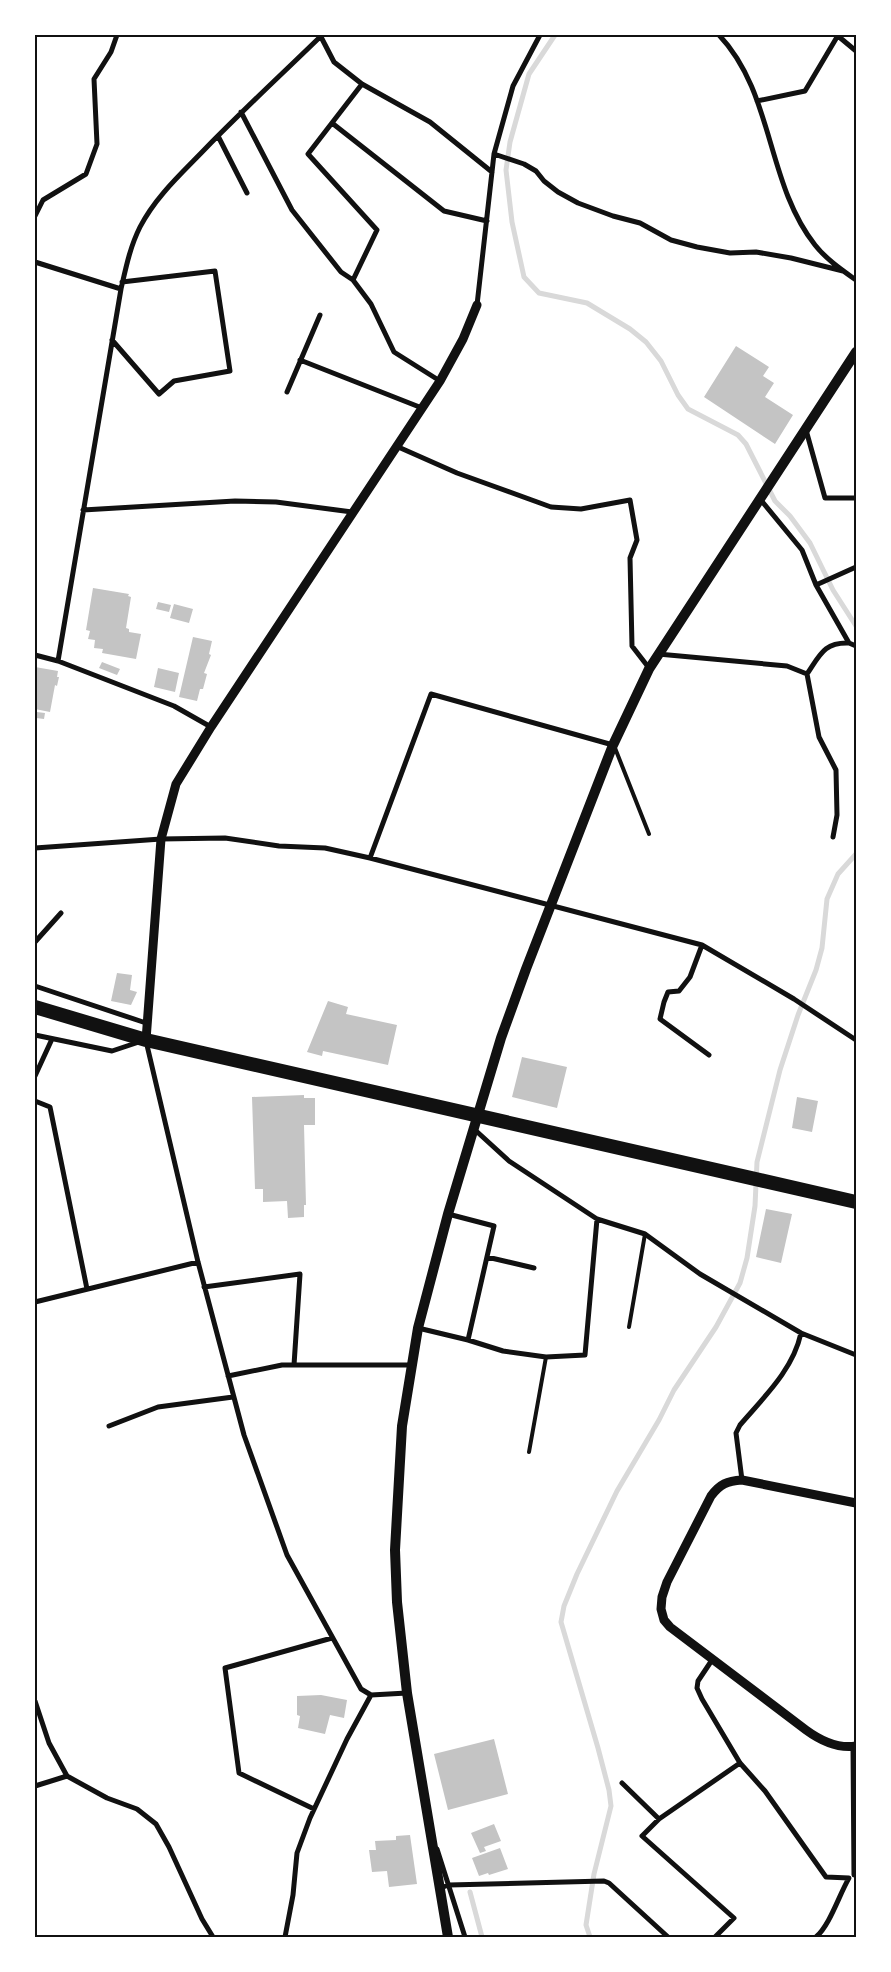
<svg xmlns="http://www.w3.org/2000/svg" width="891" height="1972" font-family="Mulish,sans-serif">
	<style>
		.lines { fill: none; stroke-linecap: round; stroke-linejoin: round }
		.stream { stroke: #d9d9d9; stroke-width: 5 }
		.building { fill: #c4c4c4 }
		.service { stroke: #111; stroke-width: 4 }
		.minor { stroke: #111; stroke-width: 5 }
		.tertiary { stroke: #111; stroke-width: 9 }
		.secondary { stroke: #111; stroke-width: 10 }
		.trunk { stroke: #111; stroke-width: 14 }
		.neatline { fill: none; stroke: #111; stroke-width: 2 }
	</style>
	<rect width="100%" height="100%" fill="#fff"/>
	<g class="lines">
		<path class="stream" d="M555,35L529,74L510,142L506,170L512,222L524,277L539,293L587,303L630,329L646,342L661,361L678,395L688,409L738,435L746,444L775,501L790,516L810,543L833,590L856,626
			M470,1892L482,1937
			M590,1937L586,1925L594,1874L611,1806L609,1790L598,1748L561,1622L564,1606L577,1574L617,1491L659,1420L674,1390L716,1327L740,1283L747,1258L755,1206L757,1162L780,1070L798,1015L816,970L822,948L827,899L838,874L856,854"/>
	</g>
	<path class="building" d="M736,346L769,367L763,376L774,383L765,397L793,415L775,444L704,397Z
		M93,588L129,594L128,596L131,597L126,628L129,629V632L141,634L136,659L102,653L103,649L94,648L95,640L88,639L90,631L86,630Z
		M158,602L171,605L169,612L156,609Z
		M174,604L193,609L189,623L170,618Z
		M193,637L212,641L209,654L211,655L204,673L207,674L203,689H200L197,701L179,697Z
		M102,662L120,669L117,675L99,668Z
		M35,667L58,671L57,677H59L57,686L55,685L50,712L35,709Z
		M158,668L179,673L175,692L154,687Z
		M37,712L45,713L44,719L36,718Z
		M117,973L132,975L130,990L137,992L131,1005L111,1001Z
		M328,1001L348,1007L346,1014L397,1025L388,1065L323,1051L322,1056L307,1052Z
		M522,1057L567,1067L557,1108L512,1097Z
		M304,1095V1098H315V1125H304L306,1205H304V1217L288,1218L287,1201L263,1202V1189H255L252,1097Z
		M797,1097L818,1101L812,1132L792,1128Z
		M766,1209L792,1214L781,1263L756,1257Z
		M321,1695L347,1700L344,1718L330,1715L325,1734L298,1728L300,1716L297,1715V1696Z
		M494,1739L508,1794L448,1810L434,1754Z
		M494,1824L501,1841L484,1847L486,1851L480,1853L471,1833Z
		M410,1835L417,1884L389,1887L387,1871L372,1872L369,1850H376L375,1841L396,1840V1836Z
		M500,1848L508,1869L489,1875L488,1873L479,1876L472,1858Z"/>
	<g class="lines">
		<path class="service" d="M615,748L649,834
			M629,1327L645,1234
			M529,1452L546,1357"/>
		<path class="minor" d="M320,35L334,62L362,84L430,122L492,172
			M719,35C774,93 766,183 815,245C826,259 842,270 856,280
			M838,36L856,51
			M757,101L805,91L837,37
			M241,112L292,210L341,272L353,280L371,304L394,352L440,381
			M332,123L444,211L487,221
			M218,136L247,193
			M494,154L524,164L536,171L544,181L558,192L578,203L613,216L640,223L671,240L697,247L730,253L756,252L791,258L843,271
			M35,216L43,200L86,174L97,144L94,79L111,52L117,35
			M35,262L121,289
			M353,280L377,230L308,154L362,84
			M477,305L494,154L513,86L540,35
			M112,340L159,394L174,381L230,371L215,271L122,282
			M300,360L422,408
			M287,392L320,315
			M806,430L825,498H856
			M396,446L457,473L551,507L581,509L630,500L637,540L630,558L632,646L649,668
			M760,499L802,550L816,585L849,643L856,646
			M83,510L235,501L276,502L352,512
			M816,585L856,567
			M658,654L787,666L807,674
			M35,655L58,661L174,706L211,727
			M58,661L121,289C126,267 130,247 140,227C156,196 182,173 206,148C243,110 282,74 320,37
			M833,837L837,815L836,770L819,737L807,674C820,655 824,642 849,643
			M35,848L161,839L225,838L279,846L325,848L370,858L702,945L794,999L856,1040
			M370,858L431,694L613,745
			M35,942L61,913
			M702,945L690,977L679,991L668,992L664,1002L660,1019L709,1055
			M35,986L146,1023
			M35,1035L112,1051L139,1042
			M146,1041L198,1262L244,1435L287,1555L361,1689L371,1695L407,1693
			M35,1076L52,1039
			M35,1101L50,1107L87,1289
			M474,1129L509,1161L597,1219L645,1234L700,1274L801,1333L856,1355
			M448,1214L494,1226L468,1340
			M487,1257L534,1268
			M204,1287L300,1274L294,1365
			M35,1302L198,1262
			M418,1328L468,1340L503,1351L546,1357L585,1355L597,1219
			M228,1376L282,1365H411
			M109,1426L158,1407L233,1397
			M742,1480L736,1433L740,1425C764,1397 793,1370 801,1333
			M712,1660L698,1681L697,1688L702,1699L740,1763L765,1791L826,1877L849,1878C839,1895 830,1925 816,1937
			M35,1701L49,1743L67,1776
			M853,1747L854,1875H856
			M622,1783L659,1819
			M35,1786L67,1776L107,1798L137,1809L156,1824L169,1847L202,1919L213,1937
			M314,1809L239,1773L225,1668L332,1638
			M437,1849L465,1937
			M440,1888L449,1885L604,1881L609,1883L668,1937
			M285,1937L293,1895L297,1853L310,1818L347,1739L371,1695
			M715,1937L734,1918L642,1836L659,1819L740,1763"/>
		<path class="tertiary" d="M146,1040L161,839L176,784L211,727L440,381L463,339L477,305
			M856,1503L742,1480C727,1481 720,1484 711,1496L667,1582L662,1597L661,1609L664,1620L670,1627L806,1730C821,1741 837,1749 856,1746"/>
		<path class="secondary" d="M448,1937L407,1693L397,1602L395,1550L402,1426L418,1328L448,1214L501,1038L526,969L613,745L649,669L856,352"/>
		<path class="trunk" d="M35,1007L146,1040L856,1202"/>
	</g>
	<rect width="891" height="1972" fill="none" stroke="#ffffff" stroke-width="72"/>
	<rect x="36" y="36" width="819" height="1900" class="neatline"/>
</svg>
